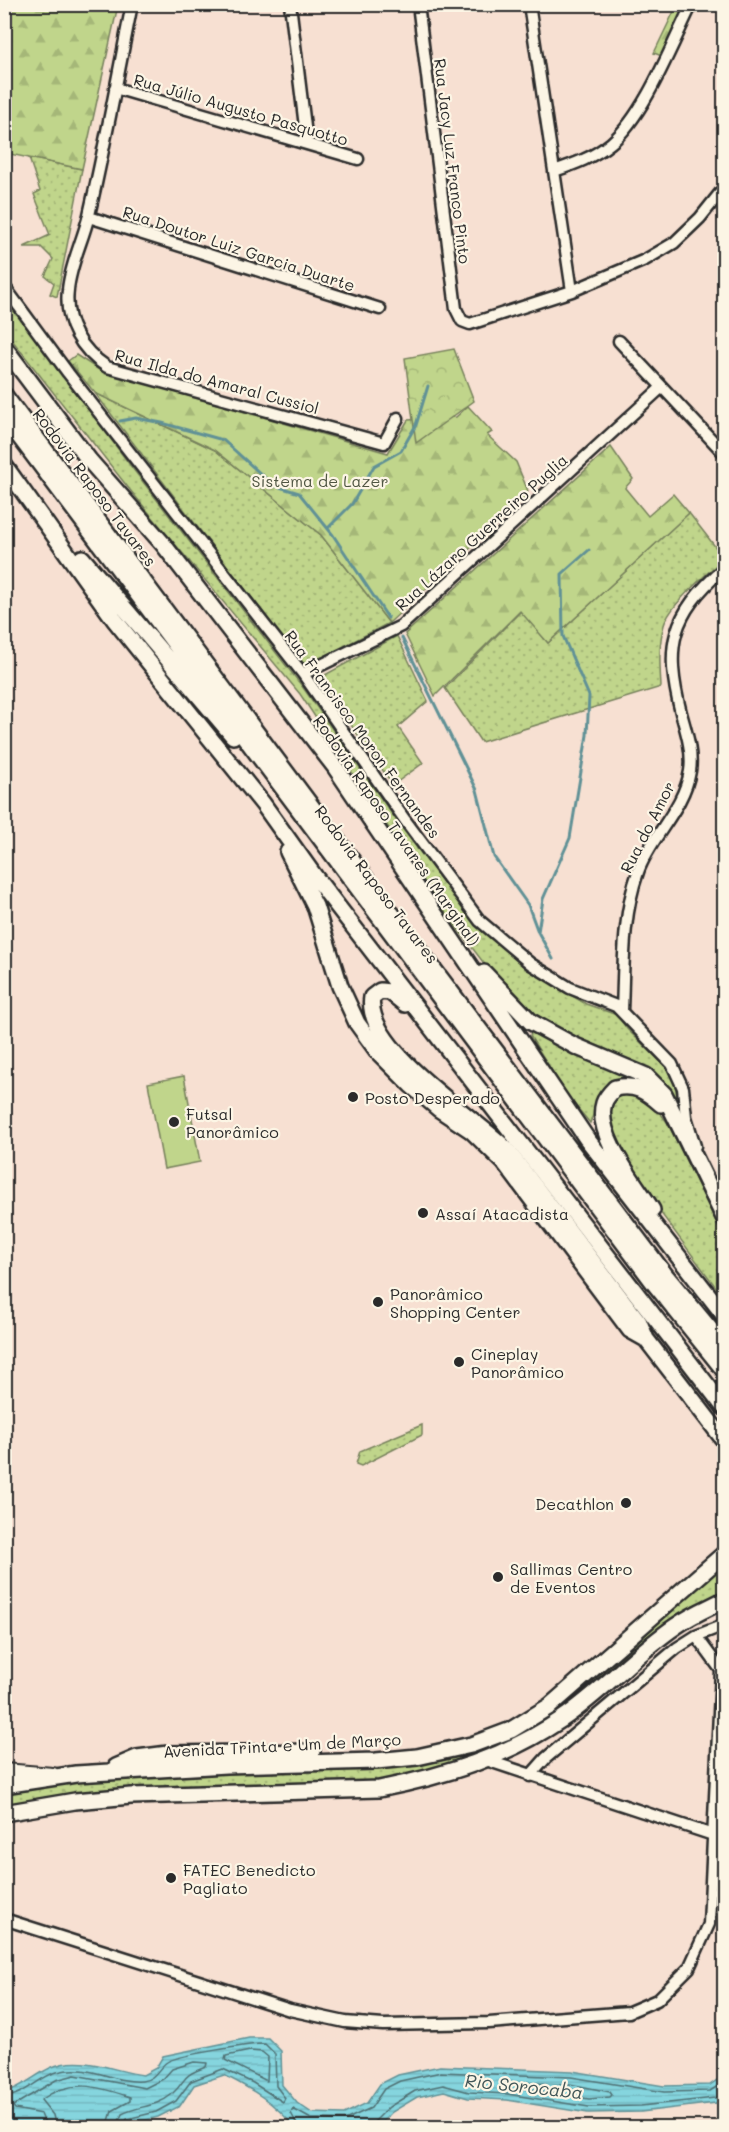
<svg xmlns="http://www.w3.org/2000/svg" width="729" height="2132" font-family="Mali,sans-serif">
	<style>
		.grass { fill: url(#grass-dots); stroke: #76805b; stroke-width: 1.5 }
		.forest { fill: url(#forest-firs); stroke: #76805b; stroke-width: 1.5 }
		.park { fill: url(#park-crowns); stroke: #76805b; stroke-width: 1.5 }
		.garden { fill: #c0d58b; stroke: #76805b; stroke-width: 1.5 }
		.water { fill: url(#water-rules); stroke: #619196; stroke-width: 1.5 }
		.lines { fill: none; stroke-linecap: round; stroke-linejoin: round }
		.shore { stroke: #4f6f73; stroke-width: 1.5 }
		.stream { stroke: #619196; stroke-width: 3 }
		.minor-casing { stroke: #2b2b2b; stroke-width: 15 }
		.major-casing { stroke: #2b2b2b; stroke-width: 16 }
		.highway-casing { stroke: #2b2b2b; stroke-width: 20 }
		.minor { stroke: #fcf5e5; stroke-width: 10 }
		.major { stroke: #fcf5e5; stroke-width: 12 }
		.highway { stroke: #fcf5e5; stroke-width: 15 }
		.poi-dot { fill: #2b2b2b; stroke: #fcf5e5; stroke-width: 2 }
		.labels { text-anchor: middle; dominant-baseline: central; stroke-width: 4.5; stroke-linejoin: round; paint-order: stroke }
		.street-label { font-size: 16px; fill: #2b2b2b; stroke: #fcf5e5 }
		.park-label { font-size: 16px; fill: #505643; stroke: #fcf5e5 }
		.poi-label { font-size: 16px; fill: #2b2b2b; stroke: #fcf5e5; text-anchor: start }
		.water-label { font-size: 18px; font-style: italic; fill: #425658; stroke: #fcf5e5 }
	</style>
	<defs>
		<pattern id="grass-dots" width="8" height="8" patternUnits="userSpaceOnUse" patternTransform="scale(1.5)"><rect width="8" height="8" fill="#c0d58b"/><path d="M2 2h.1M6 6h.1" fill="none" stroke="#a5b778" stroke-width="1.8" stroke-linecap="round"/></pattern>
		<pattern id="forest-firs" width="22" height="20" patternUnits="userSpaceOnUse" patternTransform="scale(1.5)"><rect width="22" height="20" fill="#c0d58b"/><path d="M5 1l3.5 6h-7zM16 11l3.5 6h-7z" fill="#a5b778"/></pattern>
		<pattern id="park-crowns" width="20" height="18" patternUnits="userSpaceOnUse" patternTransform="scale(1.5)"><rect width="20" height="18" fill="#c0d58b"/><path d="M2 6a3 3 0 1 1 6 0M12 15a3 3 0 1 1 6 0" fill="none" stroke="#a5b778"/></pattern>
		<pattern id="water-rules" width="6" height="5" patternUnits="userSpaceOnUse" patternTransform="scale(1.5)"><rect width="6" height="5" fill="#85d5de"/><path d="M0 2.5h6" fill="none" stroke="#73b7bf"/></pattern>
	</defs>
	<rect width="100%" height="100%" fill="#f7e0d2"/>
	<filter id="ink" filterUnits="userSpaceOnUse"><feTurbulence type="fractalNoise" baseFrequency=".0167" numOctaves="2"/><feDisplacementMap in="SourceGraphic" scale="12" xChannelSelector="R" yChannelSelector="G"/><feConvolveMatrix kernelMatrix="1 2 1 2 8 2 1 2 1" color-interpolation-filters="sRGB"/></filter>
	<g filter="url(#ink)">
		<path class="grass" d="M29,158L82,169L57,297L50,294L54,283L45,276L53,259L41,247H24L50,235L34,194L40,191Z
			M5,297L133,469L302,686L401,827L473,921L526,969L586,1004L617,1015L627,1029L666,1067L675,1085L679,1108L648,1073L625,1058L555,1027L526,1007L496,979L441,907L300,694L130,490L5,331Z
			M95,393L215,450L321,535L389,623L315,661L304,663L297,657Z
			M689,513L724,558C708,573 670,604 664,625C658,645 660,667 661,687L481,742L445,688L521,611L548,643Z
			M397,636L428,701L398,727L423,763L393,785L321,682L323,676Z
			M531,1030L645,1082L601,1094L590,1123L569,1098L530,1036Z
			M632,1093C649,1100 657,1108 667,1122L724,1238V1298L623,1162L608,1114L611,1102L619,1095Z
			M422,1425V1435L361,1466L356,1464L360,1451Z
			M724,1562V1594L562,1713L482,1757L378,1783L5,1809L4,1789L63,1781L361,1768L502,1739Z"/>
		<path class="forest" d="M5,4L118,5L82,169L5,153Z
			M677,5H686L662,56L654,53Z
			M76,355L99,370L388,453L408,420L456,417L468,406L492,432L487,435L516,462L528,491L524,499L389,623L321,535L215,450L95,393L68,361Z
			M611,447L633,479L625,488L648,516L673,494L689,513L548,643L520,611L435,696L405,634Z"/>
		<path class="park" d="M454,349L474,401L416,443L405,358Z"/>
		<path class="garden" d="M184,1076L200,1162L164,1169L148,1083Z"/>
		<path class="water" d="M249,2038H268L281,2051L282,2085L297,2103L312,2113L344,2114L367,2103L380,2084L398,2075L440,2066L572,2071L664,2086L710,2085L724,2075V2102L641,2112L588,2113L507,2100L468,2098L444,2091L417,2097L392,2112L377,2127H294C275,2103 252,2089 224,2075L194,2085L180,2106L158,2117L119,2127H51L5,2122V2092C22,2088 35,2075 50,2068C80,2054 113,2071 143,2075L156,2068L163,2056Z"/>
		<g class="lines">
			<path class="shore" d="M250,2051L262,2052L268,2057L267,2081L225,2060L226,2056Z
				M523,2083L570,2084L610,2092L612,2095L610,2097L589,2099L522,2088L520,2085Z
				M4,2097C25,2096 38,2077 57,2072C90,2063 112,2083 142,2081C155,2080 158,2068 167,2062C177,2055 251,2044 265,2044L275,2054L276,2086L285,2098L283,2102L253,2083L223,2069L191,2081L176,2101L156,2112L127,2119L123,2128
				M47,2128L41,2114L15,2109L13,2106L56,2080L75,2075L145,2088L163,2079L172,2069L194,2062L207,2063L206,2067C178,2077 189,2079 171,2095C157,2107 137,2106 122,2114L116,2128
				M56,2128L53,2115L41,2100C71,2078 97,2086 130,2097V2101L112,2111L107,2128
				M299,2128L291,2113L293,2109L311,2119L345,2120L371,2108L384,2089L400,2081L441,2072L571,2077L664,2092L710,2091L724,2082
				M373,2128L374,2122L389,2107L415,2091L443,2085L469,2092L507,2094L589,2107L641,2106L724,2097"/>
			<path class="stream" d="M592,5L593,4
				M120,421L136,418L162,423L223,440L273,485L299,493L333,535L388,618
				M328,528L352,504L374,466L401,451L416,425L428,386
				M402,638L477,790L494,857L528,905L538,932L553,959
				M538,932L543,899L570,838L587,735L589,696L563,636L562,574L589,550"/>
			<g class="minor-casing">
				<path id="minor" d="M132,4C118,75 105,146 89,215C83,240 70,265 68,290C64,322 81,350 107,367L384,443L398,418
					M290,4L307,143
					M418,4L456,309L462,321L470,324L572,291L645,260L674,243L700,218L724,188
					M529,4L572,291
					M115,88L358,159
					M554,171C575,164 594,157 611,143C645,115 672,44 692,4
					M89,217L380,309
					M4,286L68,373L303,674L405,820L480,921L531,964L570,988L616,1006L672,1064L683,1088L686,1117L695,1146
					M619,341L724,453
					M303,674L401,626L662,387
					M622,1011C624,965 622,917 638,872C650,837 684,809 690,771C693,752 686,731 681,713C664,646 671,615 724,568
					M696,1636L721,1670
					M486,1760L713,1835
					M530,1776L546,1758L677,1648L696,1636L724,1625
					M4,1919L290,2010L345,2022L383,2025L489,2023L629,2012L657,2000L689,1968L709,1924L721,1670L724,1664"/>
			</g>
			<g class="major-casing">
				<path id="major" d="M4,1770L53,1774"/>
			</g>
			<g class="highway-casing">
				<path id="highway" d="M4,347L89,460L163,544L335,767L587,1139L724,1315
					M4,395L397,921L666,1276L724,1346
					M4,416L654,1283L724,1370
					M4,465L114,619L263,804L315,877L724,1407
					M82,558L233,736
					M288,852L315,906L340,986L357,1023L378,1052L411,1085L439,1109L472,1131L504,1162L630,1330L646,1339
					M484,973L531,1022L575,1046L646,1076L664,1094L724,1217
					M405,1004L390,992L380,991L372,997C363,1048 473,1116 506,1149L639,1322L646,1339L724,1440
					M652,1210C636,1184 594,1134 604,1103C606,1097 611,1092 615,1088C635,1084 645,1090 661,1104
					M116,1767L137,1758L168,1754L312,1752
					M4,1785L76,1774L226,1765L376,1761L417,1757L471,1745L511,1730L550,1706L724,1554
					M4,1813L75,1801L131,1796L379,1789C445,1776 506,1757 562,1719C603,1691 636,1653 676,1626C691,1615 708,1608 724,1600"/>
			</g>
			<use href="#minor" class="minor"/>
			<use href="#major" class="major"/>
			<use href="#highway" class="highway"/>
		</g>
	</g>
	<g class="poi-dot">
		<circle cx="353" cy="1097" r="6"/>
		<circle cx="174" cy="1122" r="6"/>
		<circle cx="423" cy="1213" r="6"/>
		<circle cx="378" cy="1302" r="6"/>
		<circle cx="459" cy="1362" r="6"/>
		<circle cx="626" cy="1503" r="6"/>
		<circle cx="498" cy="1577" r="6"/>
		<circle cx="171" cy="1878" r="6"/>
	</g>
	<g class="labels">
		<g class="street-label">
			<text transform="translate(241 109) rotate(16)">Rua Júlio Augusto Pasquotto</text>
			<text transform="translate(453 161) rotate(83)">Rua Jacy Luz Franco Pinto</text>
			<text transform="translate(239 248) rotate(18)">Rua Doutor Luiz Garcia Duarte</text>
			<text transform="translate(217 381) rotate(15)">Rua Ilda do Amaral Cussiol</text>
			<text transform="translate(95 487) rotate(53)">Rodovia Raposo Tavares</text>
			<text transform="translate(481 532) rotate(-42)">Rua Lázaro Guerreiro Puglia</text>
			<text transform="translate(363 734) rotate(54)">Rua Francisco Moron Fernandes</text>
			<text transform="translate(647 827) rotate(-63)">Rua do Amor</text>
			<text transform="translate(397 830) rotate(55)">Rodovia Raposo Tavares (Marginal)</text>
			<text transform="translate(377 884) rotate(53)">Rodovia Raposo Tavares</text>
			<text transform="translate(282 1745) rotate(-3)">Avenida Trinta e Um de Março</text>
		</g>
		<g class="park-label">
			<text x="320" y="480">Sistema de Lazer</text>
		</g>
		<g class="poi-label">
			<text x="365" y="1097">Posto Desperado</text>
			<text x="186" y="1113">Futsal<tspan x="186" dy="18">Panorâmico</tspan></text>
			<text x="435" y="1213">Assaí Atacadista</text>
			<text x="390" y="1293">Panorâmico<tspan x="390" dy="18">Shopping Center</tspan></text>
			<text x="471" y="1353">Cineplay<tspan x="471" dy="18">Panorâmico</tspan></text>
			<text x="614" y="1503" text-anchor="end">Decathlon</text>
			<text x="510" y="1568">Sallimas Centro<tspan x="510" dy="18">de Eventos</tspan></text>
			<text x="183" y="1869">FATEC Benedicto<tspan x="183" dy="18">Pagliato</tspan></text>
		</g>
		<g class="water-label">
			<text transform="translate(524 2086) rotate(6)">Rio Sorocaba</text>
		</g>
	</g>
	<rect width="729" height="2132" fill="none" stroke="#fcf5e5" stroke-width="24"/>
	<rect x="12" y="12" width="705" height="2108" fill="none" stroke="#2b2b2b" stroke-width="2" filter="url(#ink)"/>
</svg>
